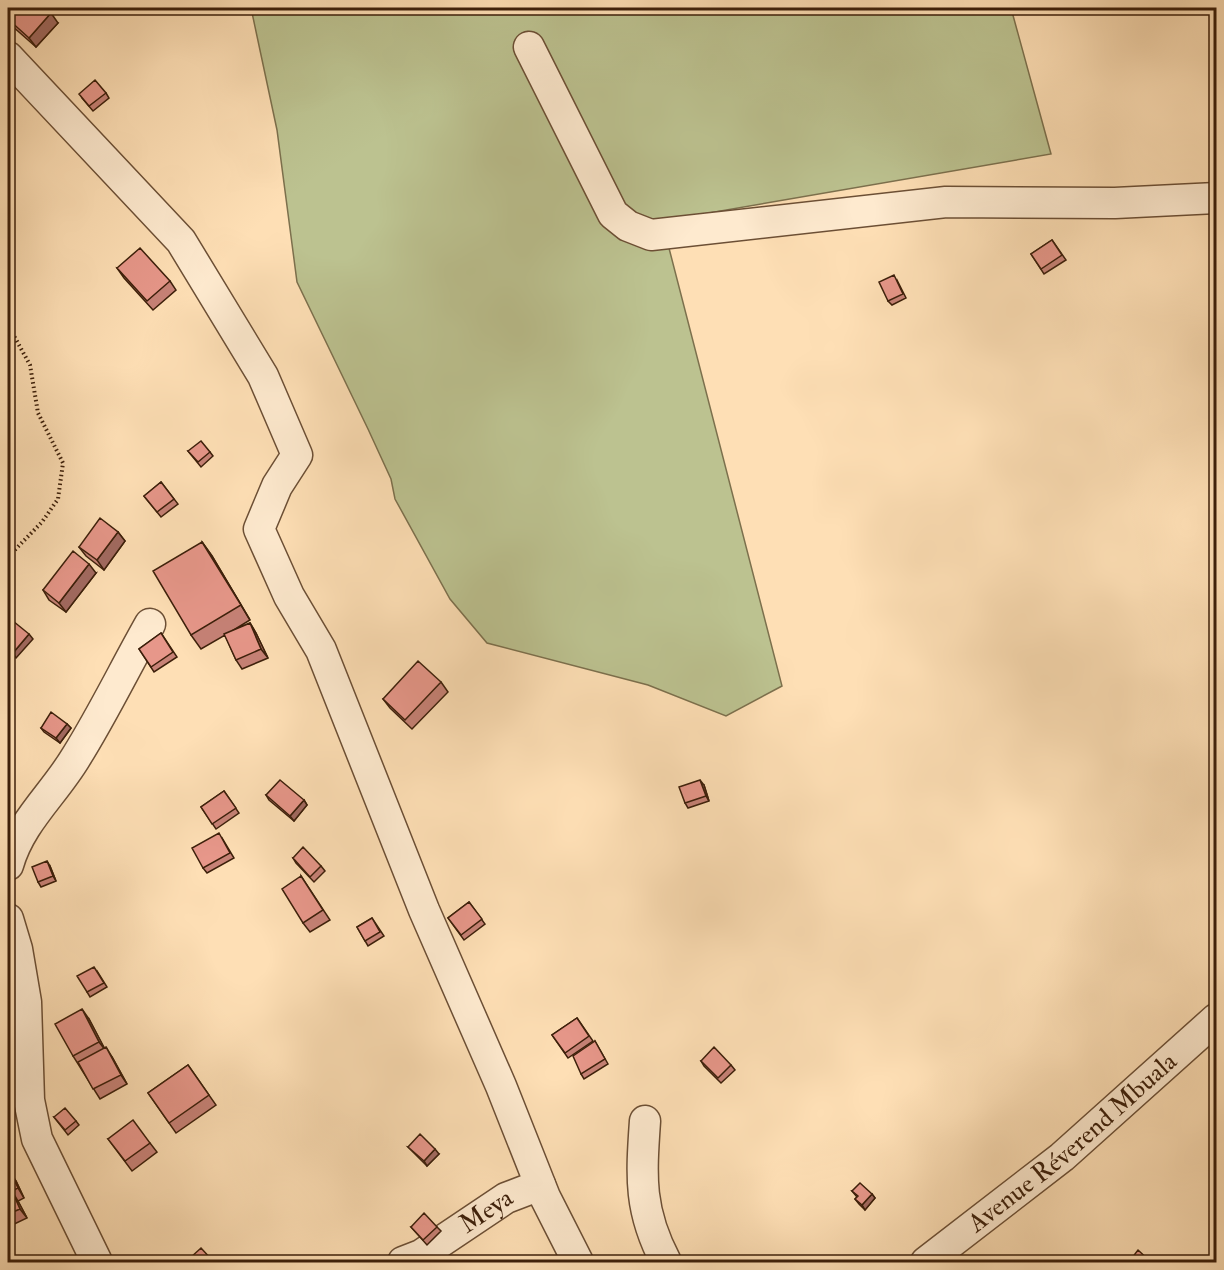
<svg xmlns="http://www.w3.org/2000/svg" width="1224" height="1270" font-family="'IM FELL Double Pica',serif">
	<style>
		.green { fill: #bcc290; stroke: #7c704d; stroke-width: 1.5 }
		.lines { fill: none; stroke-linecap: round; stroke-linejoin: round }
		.minor-casing { stroke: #6c4f35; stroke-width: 33 }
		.path { stroke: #3c1f0a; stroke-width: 4; stroke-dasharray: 1.5 3; stroke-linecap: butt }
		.minor { stroke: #feeacf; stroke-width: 30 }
		.wall { fill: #c78277; stroke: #3c1f0a; stroke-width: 1.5 }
		.shaded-wall { fill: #a26a61; stroke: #3c1f0a; stroke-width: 1.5 }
		.building { fill: #e7978a; stroke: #3c1f0a; stroke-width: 1.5 }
		.labels { text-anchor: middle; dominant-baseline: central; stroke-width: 5; stroke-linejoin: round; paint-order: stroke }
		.street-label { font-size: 26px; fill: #3c1f0a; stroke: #feeacf }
	</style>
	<rect width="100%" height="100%" fill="#fedfb5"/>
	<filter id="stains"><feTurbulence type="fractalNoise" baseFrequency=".00333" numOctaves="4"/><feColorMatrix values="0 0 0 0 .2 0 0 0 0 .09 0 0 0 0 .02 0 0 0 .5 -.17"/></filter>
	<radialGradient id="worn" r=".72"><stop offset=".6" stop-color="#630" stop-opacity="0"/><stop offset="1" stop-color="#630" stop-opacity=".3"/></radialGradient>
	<path class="green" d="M251,8H1011L1051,154L662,221L782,686L726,716L648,685L487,643L450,599L395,499L391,479L368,429L297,282L277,130Z"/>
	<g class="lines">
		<g class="minor-casing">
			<g id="minor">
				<path d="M529,47L613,214L628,226L651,235L946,202L1115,203L1216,198"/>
				<path d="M8,57L181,241L263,376L297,455L277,486L259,529L289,596L321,650L424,910L501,1086L545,1197L578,1262"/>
				<path d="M8,865C20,822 54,794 76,757C103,714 125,668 150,624"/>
				<path d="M8,919L17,949L26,1002L29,1100L37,1139L97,1262"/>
				<path d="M645,1121C641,1178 639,1211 666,1262"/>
				<path id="s1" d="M403,1262L421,1255L506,1198L540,1185"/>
				<path id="s2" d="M926,1262L1062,1157L1216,1019"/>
			</g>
		</g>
		<path class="path" d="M8,325L30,365L38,413L63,463L58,499L42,522L8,557"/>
		<use href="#minor" class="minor"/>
	</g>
	<path class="wall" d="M8,12L58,23L36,47L11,25L8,20Z
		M106,93L109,98L93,111L82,98Z
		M1052,240L1066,260L1044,274L1031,254Z
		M117,268L170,281L176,290L153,310L124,278Z
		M897,280L906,298L892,305L888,301Z
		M188,451L210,452L213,456L201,467Z
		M161,482L178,504L161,517L144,496Z
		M118,532L125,541L104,570L86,556L79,547Z
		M202,542L212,556L250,620L232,631L250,623L256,633L268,658L242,669L236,660L225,635L201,649L191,635Z
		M96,573L66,612L49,600L43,590Z
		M161,633L177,657L154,672L139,649Z
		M441,682L448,692L412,729L390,708L383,699Z
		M67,724L71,728L60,743L44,732L41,728Z
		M704,785L709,801L688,808L685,803Z
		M224,791L239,813L216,829L201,807Z
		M266,795L304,800L307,805L294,821L269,800Z
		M222,838L234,858L207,873L203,868Z
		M293,858L321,866L325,871L314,882L296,863Z
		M50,866L56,881L41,887L38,882Z
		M301,876L330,920L310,932L303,923Z
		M469,902L485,924L464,940L448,918Z
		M372,918L384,936L368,946L357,927Z
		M97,971L107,987L90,997L87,992Z
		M577,1018L593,1041L568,1058L552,1035Z
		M89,1019L104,1048L112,1057L127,1084L100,1099L73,1056Z
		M595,1041L608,1064L584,1079L581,1074Z
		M701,1061L731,1065L735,1070L721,1083L704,1066Z
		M188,1065L216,1105L176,1133L148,1093Z
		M54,1117L76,1121L79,1125L68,1135Z
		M108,1139L150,1143L157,1152L132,1171Z
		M408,1147L439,1154L427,1166Z
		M8,1172L16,1181L24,1198L18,1201L27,1218L8,1227Z
		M852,1191L872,1194L875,1198L865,1210L859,1204L855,1199L857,1197Z
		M411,1227H437L441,1231L427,1245Z"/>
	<path class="shaded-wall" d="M51,13L58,23L36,47L29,38Z
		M8,501L11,506L8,510Z
		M118,532L125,541L104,570L97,560Z
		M202,542L212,556L250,620L241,605Z
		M89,564L96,573L66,612L59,603Z
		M250,623L256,633L268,658L261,649Z
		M29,634L33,639L16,658L13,653Z
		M67,724L71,728L60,743L56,738Z
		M700,780L704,785L709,801L706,796Z
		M304,800L307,805L294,821L290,816Z
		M47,861L50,866L56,881L53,876Z
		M82,1009L89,1019L106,1051L99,1042Z
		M106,1047L112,1057L127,1084L121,1075Z
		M435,1149L439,1154L427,1166L424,1161Z
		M10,1171L16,1181L24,1198L18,1188Z
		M12,1191L18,1201L27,1218L20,1209Z
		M872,1194L875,1198L865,1210L862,1205Z"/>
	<path class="building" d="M12,8H44L51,13L29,38L8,19V12Z
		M95,80L106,93L89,106L79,94Z
		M1052,240L1062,255L1041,269L1031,254Z
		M140,248L170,281L147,301L117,268Z
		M894,275L903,294L888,301L879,282Z
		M201,441L210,452L198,462L188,451Z
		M161,482L174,499L157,512L144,496Z
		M100,518L118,532L97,560L79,547Z
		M202,542L241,605L191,635L153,571Z
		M73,551L89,564L59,603L43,590Z
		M13,621L29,634L13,653L8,649V627Z
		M250,623L261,649L236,660L224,634Z
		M161,633L173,652L151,667L139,649Z
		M418,661L441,682L405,720L383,699Z
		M51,712L67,724L56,738L41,728Z
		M280,780L304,800L290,816L266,795Z
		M700,780L706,796L685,803L679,787Z
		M224,791L236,808L212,824L201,807Z
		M219,833L230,853L203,868L192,848Z
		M303,847L321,866L310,877L293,858Z
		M47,861L53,876L38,882L32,867Z
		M301,876L323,910L303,923L282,889Z
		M469,902L482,919L461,935L448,918Z
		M372,918L380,932L365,941L357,927Z
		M94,967L104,983L87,992L77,976Z
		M82,1009L99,1042L73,1056L55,1024Z
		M577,1018L589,1036L565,1053L552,1035Z
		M595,1041L605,1059L581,1074L573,1056Z
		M106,1047L121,1075L93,1089L78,1062Z
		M714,1047L731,1065L718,1078L701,1061Z
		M188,1065L209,1095L169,1123L148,1093Z
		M65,1108L76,1121L65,1130L54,1117Z
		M133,1120L150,1143L125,1161L108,1139Z
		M420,1134L435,1149L424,1161L408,1147Z
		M10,1171L18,1188L12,1191L20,1209L8,1214V1172Z
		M860,1183L872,1194L862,1205L855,1199L858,1196L852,1191Z
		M424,1213L437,1227L423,1240L411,1227Z
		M201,1248L212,1260L209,1263H194L190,1258Z
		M1138,1250L1152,1263H1128Z"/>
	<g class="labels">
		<g class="street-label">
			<text stroke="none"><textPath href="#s2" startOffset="189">Avenue Réverend Mbuala</textPath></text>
			<text stroke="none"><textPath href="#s1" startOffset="98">Meya</textPath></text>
		</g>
	</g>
	<rect width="1224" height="1270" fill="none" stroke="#fedfb5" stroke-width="30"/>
	<rect x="9" y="9" width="1206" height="1252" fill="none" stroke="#3c1f0a" stroke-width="3"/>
	<rect x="15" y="15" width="1194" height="1240" fill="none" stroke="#3c1f0a" stroke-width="1.5"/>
	<rect width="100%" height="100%" filter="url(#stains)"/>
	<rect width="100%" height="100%" fill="url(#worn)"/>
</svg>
